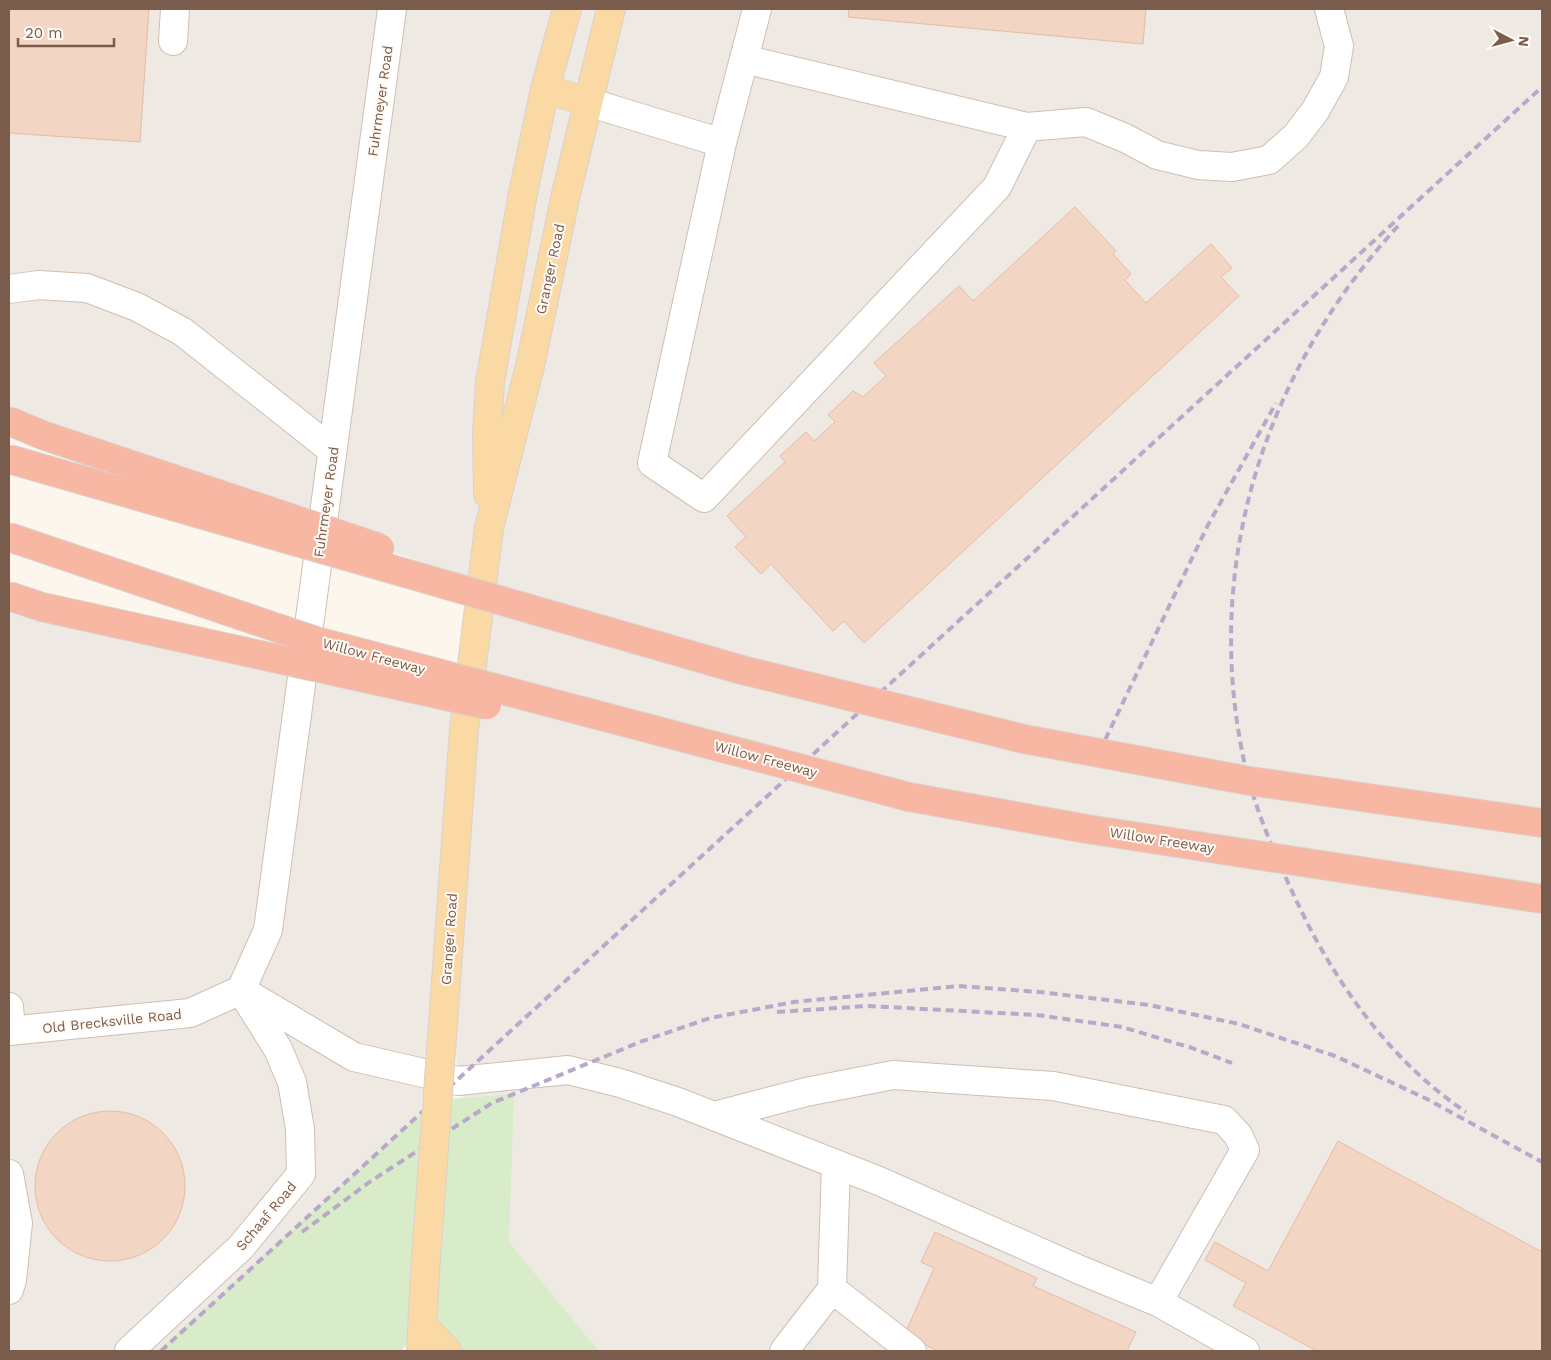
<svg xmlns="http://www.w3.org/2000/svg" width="1551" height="1360" font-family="'Work Sans',sans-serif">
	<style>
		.industrial { fill: #efe9e4 }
		.green { fill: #d8ecc9 }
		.building { fill: #f3d5c3; stroke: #e6bba3 }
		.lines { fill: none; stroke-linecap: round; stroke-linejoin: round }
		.minor-casing { stroke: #d1beb0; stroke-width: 30 }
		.major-casing { stroke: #dad1cd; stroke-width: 30 }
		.minor { stroke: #fff; stroke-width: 28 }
		.major { stroke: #fbd9a5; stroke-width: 28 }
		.rail { stroke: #b9a8c9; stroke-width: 4; stroke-dasharray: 8 5; stroke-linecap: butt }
		.major-bridge-casing { stroke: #dad1cd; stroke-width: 30; stroke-linecap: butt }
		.highway-bridge-casing { stroke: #dad1cd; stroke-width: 30; stroke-linecap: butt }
		.major-bridge { stroke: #fbd9a5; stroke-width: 28 }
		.highway-bridge { stroke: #f7b7a3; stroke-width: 28 }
		.labels { text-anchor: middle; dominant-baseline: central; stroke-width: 4; stroke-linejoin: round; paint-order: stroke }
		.street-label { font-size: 14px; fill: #7a5c4d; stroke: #fffaf3 }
	</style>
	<rect width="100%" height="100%" fill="#fdf6ec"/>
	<path class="industrial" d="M9,9H1542V1351H599L509,1242L458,1081L449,940L462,747L420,1115L161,1351H9V596L460,698L482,582L45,436L9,421Z"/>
	<path class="green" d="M514,1094L509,1242L599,1351H447L423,1326L401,1351H158L420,1115L436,1119L437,1100Z"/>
	<path class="building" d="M9,9H149L140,142L9,133Z
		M849,9H1146L1143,44L848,17Z
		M1075,207L1116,251L1113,254L1131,274L1125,280L1146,303L1211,244L1232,268L1221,277L1239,296L864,643L844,621L833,631L771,564L761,574L735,547L746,537L727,516L785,462L780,456L806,432L814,441L835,422L828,415L853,391L863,397L886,376L874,363L959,286L973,301Z
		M35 1186a75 75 0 1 1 150 0a75 75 0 1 1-150 0Z
		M1338,1141L1542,1252V1351H1317L1233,1306L1246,1283L1205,1260L1215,1242L1268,1271Z
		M935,1232L1037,1278L1033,1286L1136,1332L1127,1351H939L904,1336L934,1268L921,1262Z"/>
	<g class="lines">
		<g class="minor-casing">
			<path id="minor" d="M173,41L175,9
				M588,102L722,143L757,9
				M1027,127L1086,122L1125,138L1157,155L1198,165L1232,167L1269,160L1296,136L1315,111L1334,77L1339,46L1329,9
				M722,143L652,463L704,498L997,187L1027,127L744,59
				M9,289L39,285L87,288L137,307L183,332L332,450
				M241,990L354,1057L458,1081L568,1070L620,1083L678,1102L879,1181L1080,1270L1158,1302L1245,1150L1238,1135L1224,1120L1053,1086L893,1075L806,1092L714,1116
				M241,990L268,930L392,9
				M9,1007L11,1031
				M9,1031L190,1013L241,990
				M836,1164L832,1289L912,1351
				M9,1174L18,1223L12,1280L9,1290
				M1158,1302L1245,1351
				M129,1351L241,1247L301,1174L300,1129L292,1082L278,1049L244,995
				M784,1351L832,1289"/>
		</g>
		<g class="major-casing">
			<path id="major" d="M545,89L588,102
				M488,494L487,433L490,382L523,193L545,89L567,9
				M449,940L464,729L489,528L530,366L566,194L611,9
				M423,1326L447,1351
				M421,1351L425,1272"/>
		</g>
		<use href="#minor" class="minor"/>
		<use href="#major" class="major"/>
		<path class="rail" d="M1398,226C1267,369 1204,559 1242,751C1252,804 1275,855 1297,902C1335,983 1391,1062 1466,1112
			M1094,763L1208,525L1276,403
			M777,1012L868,1006L1037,1015L1122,1027L1192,1048L1232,1063
			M302,1232L371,1181L492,1103L640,1042L710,1018L794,1002L958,986L1040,992L1149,1005L1239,1024L1335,1056L1427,1099L1542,1162
			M161,1351L1542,87"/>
		<g class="major-bridge-casing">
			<path id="major-bridge" d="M425,1272L449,940"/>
		</g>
		<g class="highway-bridge-casing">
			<path id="highway-bridge" d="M9,421L45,436L380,548
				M9,459L742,670L1024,739L1250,781L1542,823
				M9,537L316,641L909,797L1087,829L1542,899
				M9,596L42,607L487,705"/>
		</g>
		<use href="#major-bridge" class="major-bridge"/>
		<use href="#highway-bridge" class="highway-bridge"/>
	</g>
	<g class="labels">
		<g class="street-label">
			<text transform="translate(380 101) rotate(-82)">Fuhrmeyer Road</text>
			<text transform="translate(550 269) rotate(-78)">Granger Road</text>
			<text transform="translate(326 502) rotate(-82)">Fuhrmeyer Road</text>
			<text transform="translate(374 656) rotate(15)">Willow Freeway</text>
			<text transform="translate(766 759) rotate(15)">Willow Freeway</text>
			<text transform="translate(1162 840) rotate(9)">Willow Freeway</text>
			<text transform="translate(449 939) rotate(-86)">Granger Road</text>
			<text transform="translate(112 1021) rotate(-6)">Old Brecksville Road</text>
			<text transform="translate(266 1216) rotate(-50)">Schaaf Road</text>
		</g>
	</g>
	<rect width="1551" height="1360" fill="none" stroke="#7a5c4d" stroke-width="20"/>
	<g transform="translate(1511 40) rotate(96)" stroke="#fffaf3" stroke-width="4" paint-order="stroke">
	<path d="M0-4L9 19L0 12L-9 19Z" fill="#7a5c4d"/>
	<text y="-8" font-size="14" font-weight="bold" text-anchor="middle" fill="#7a5c4d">N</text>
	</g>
	<path d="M18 38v8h96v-8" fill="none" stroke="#7a5c4d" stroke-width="2.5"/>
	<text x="25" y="38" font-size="15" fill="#7a5c4d" stroke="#fffaf3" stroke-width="4" paint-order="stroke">20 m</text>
</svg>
